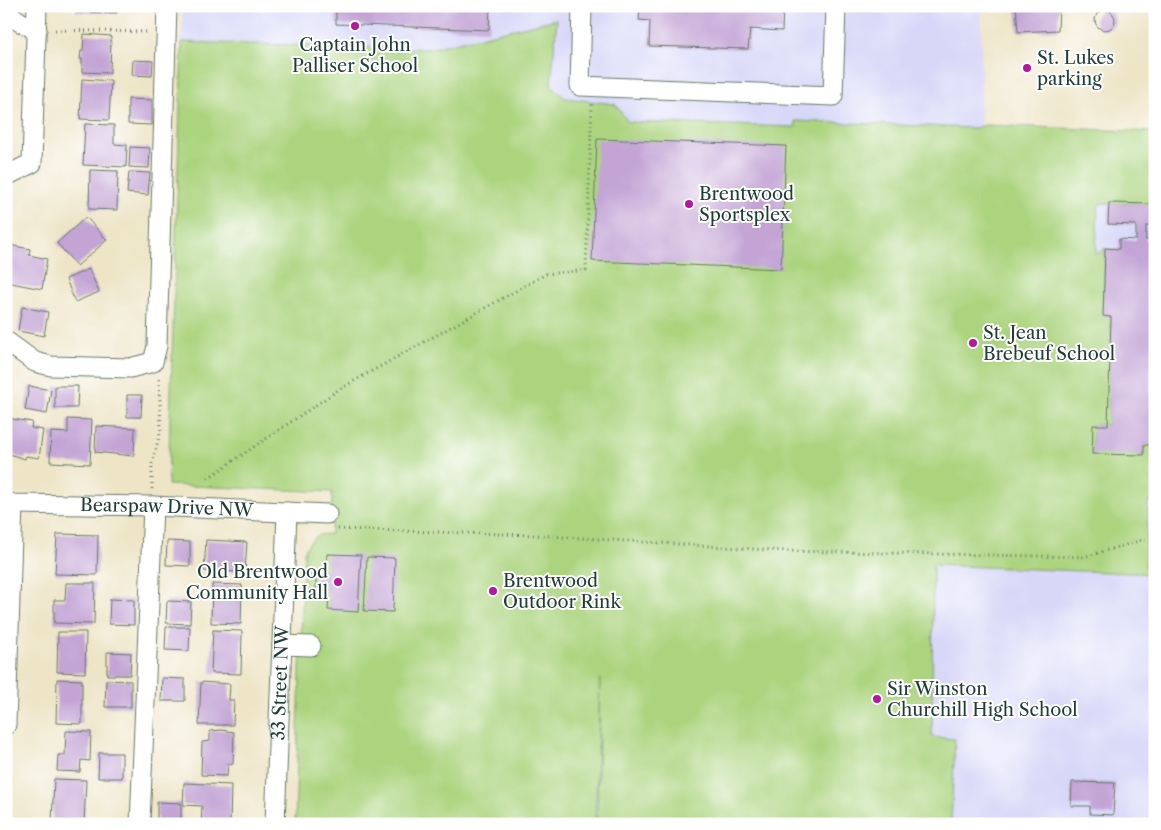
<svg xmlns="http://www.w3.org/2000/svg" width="1161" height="830" font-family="'Libre Caslon Text',serif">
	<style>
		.built { fill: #d7d7f8 }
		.green { fill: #acd47f; stroke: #66885a }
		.building { fill: #c3a4d5 }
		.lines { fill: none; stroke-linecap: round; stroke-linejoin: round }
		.minor-casing { stroke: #677867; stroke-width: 21 }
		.path { stroke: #677867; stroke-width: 3; stroke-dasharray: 1 4; stroke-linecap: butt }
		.minor { stroke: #fff; stroke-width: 19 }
		.poi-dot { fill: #b5179e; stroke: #fff; stroke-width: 2 }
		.labels { text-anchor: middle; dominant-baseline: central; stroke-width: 4; stroke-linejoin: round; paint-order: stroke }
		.poi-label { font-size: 18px; fill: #1f3d34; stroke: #fff; text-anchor: start }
		.street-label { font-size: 18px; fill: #1f3d34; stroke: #fff }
	</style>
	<rect width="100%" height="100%" fill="#fff"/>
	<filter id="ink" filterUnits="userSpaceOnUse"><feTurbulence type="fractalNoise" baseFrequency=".02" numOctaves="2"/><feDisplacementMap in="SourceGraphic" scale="10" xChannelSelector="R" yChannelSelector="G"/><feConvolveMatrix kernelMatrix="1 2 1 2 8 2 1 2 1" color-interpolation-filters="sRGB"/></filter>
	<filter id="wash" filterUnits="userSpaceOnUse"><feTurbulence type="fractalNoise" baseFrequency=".0096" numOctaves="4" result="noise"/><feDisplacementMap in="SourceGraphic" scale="20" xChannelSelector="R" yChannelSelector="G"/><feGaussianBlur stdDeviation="1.12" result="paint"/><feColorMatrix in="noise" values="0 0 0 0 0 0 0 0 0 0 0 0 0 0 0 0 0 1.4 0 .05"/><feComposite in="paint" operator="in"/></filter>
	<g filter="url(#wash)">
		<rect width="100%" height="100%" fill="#eee5c7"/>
		<path class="built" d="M183,6H982L980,140L1155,147V568L1125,566L796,127L628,122L615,104L565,98L551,84L556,20L428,49L182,42Z
			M604,553L1155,574V824H595Z"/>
		<path class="green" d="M557,19L551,84L565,98L615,104L628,122L796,127L795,121L975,128L986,125L1155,132V204L1101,203L1098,207L1096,255L1105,248L1103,316L1111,317L1108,425H1093L1092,453L1143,455L1144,445H1155V502H1148L1145,567L1155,568V574L933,565L932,737L955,739L951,824H597L600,679L595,824H295L304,552C311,538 315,534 331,534L332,492L168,485L182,42L428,49Z"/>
		<g id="blocks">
			<path class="building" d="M77,6H117V13L76,12Z
				M336,6H490L489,30L336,24Z
				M640,6H783L782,31L750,29L748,49L649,46L650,21L639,20Z
				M1016,6H1059L1058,30L1018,32Z
				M1095 20a10 10 0 1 1 20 0a10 10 0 1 1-20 0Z
				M84,34L111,36L110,73L82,72V59H80L81,51H83Z
				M133,60L153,61L152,76L132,75Z
				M82,79L111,81L109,120L80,119Z
				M128,99L152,100V125L128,124Z
				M85,124L114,125V144L127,145L126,167L83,165Z
				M597,139L786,146L781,269L592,261Z
				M130,147L150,148L149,168L129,167Z
				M90,170L118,171L117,210L89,209Z
				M129,172L150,173L148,195L127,193Z
				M1109,203L1155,204V226H1146V240H1155V350H1152L1150,407H1155V445H1144V455L1092,454L1093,425H1108L1111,317L1103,316L1105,248L1119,249V239L1136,240V225L1108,224Z
				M86,217L107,240L77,266L57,243Z
				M9,245L30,249L29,255L47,259L42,289L6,282V257Z
				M89,269L99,292L75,302L66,279Z
				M22,307L48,312L44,336L18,331Z
				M29,386L51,390L47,414L25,410Z
				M55,386H78L77,408H55Z
				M127,395H142L141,417H127Z
				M6,418L32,422L31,428L43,430L39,458L26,456L25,459L6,453Z
				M68,419L92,420L90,464L50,462L51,432L68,433Z
				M96,426L135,428L134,456L95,452Z
				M57,534L98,535L97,575L55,574Z
				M206,540L247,542L245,572L204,571Z
				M167,541L190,542V566L166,565Z
				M327,554L361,555L358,612L328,610L329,593L316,592V571H326Z
				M367,557L395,558L393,612L364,611Z
				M66,583H95L94,624L54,623V600H65Z
				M212,584L242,585L241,624L211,623Z
				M110,599L134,600V625L109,624Z
				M167,601L191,602L190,624L166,623Z
				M166,627H190L189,651L165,650Z
				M213,630L242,631L241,674L211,673Z
				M58,632H86L85,673L57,672Z
				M107,652L131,653L130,675H107Z
				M162,678L185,679V701H161Z
				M57,679L82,680V724L56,723Z
				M106,680L131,681V707H105Z
				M201,682L230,684L229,700H234L233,725H199Z
				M221,730L234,732L233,764H228L227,776L201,775L202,742L210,741V731Z
				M66,731L91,732L90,761L81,760L80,772L57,771L58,755H65Z
				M99,753H122V778H98Z
				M54,779L86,780L84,824L52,823Z
				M1072,782L1115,783L1113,815L1090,814V806H1071Z
				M184,783L231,785L230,824H201L202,806L183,805Z
				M157,802L181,803V824H157Z"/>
		</g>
	</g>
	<g filter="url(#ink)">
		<use href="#blocks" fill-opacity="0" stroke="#677867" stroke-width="1"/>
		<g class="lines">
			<g class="minor-casing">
				<g id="minor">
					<path d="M582,6L580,86L833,96L836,6"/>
					<path d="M6,12L20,22L37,30"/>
					<path d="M6,176L32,163L37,6"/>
					<path d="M6,341L35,362L51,366L130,368L153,362L157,346L167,6"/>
					<path id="s1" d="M6,502L13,504L153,506L327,514"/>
					<path d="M282,645L311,646"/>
					<path d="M6,725L13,504"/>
					<path d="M140,824L153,506"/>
					<path id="s2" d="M275,824L287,512"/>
				</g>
			</g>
			<path class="path" d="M55,30L148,32
				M208,478L338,390L546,274L586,270L592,103
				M152,489V464L161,429L159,379
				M338,529L533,535L787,551L1084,557L1149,538"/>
			<use href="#minor" class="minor"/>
		</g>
	</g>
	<g class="poi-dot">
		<circle cx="355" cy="26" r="5"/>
		<circle cx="1027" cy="68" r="5"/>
		<circle cx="689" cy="204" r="5"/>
		<circle cx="973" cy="343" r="5"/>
		<circle cx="338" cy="582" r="5"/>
		<circle cx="493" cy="591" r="5"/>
		<circle cx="877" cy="699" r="5"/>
	</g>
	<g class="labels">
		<g class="poi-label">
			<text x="355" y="45" text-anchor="middle">Captain John<tspan x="355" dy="21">Palliser School</tspan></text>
			<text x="1037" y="58">St. Lukes<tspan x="1037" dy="21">parking</tspan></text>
			<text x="699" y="194">Brentwood<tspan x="699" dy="21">Sportsplex</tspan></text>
			<text x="983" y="333">St. Jean<tspan x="983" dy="21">Brebeuf School</tspan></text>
			<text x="328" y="572" text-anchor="end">Old Brentwood<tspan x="328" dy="21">Community Hall</tspan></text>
			<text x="503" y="581">Brentwood<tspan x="503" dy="21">Outdoor Rink</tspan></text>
			<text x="887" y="689">Sir Winston<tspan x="887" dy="21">Churchill High School</tspan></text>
		</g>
		<g class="street-label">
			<text stroke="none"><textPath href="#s1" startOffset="161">Bearspaw Drive NW</textPath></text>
			<text stroke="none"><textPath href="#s2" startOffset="141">33 Street NW</textPath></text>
		</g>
	</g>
	<rect width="1161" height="830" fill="none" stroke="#fff" stroke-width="25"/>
</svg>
